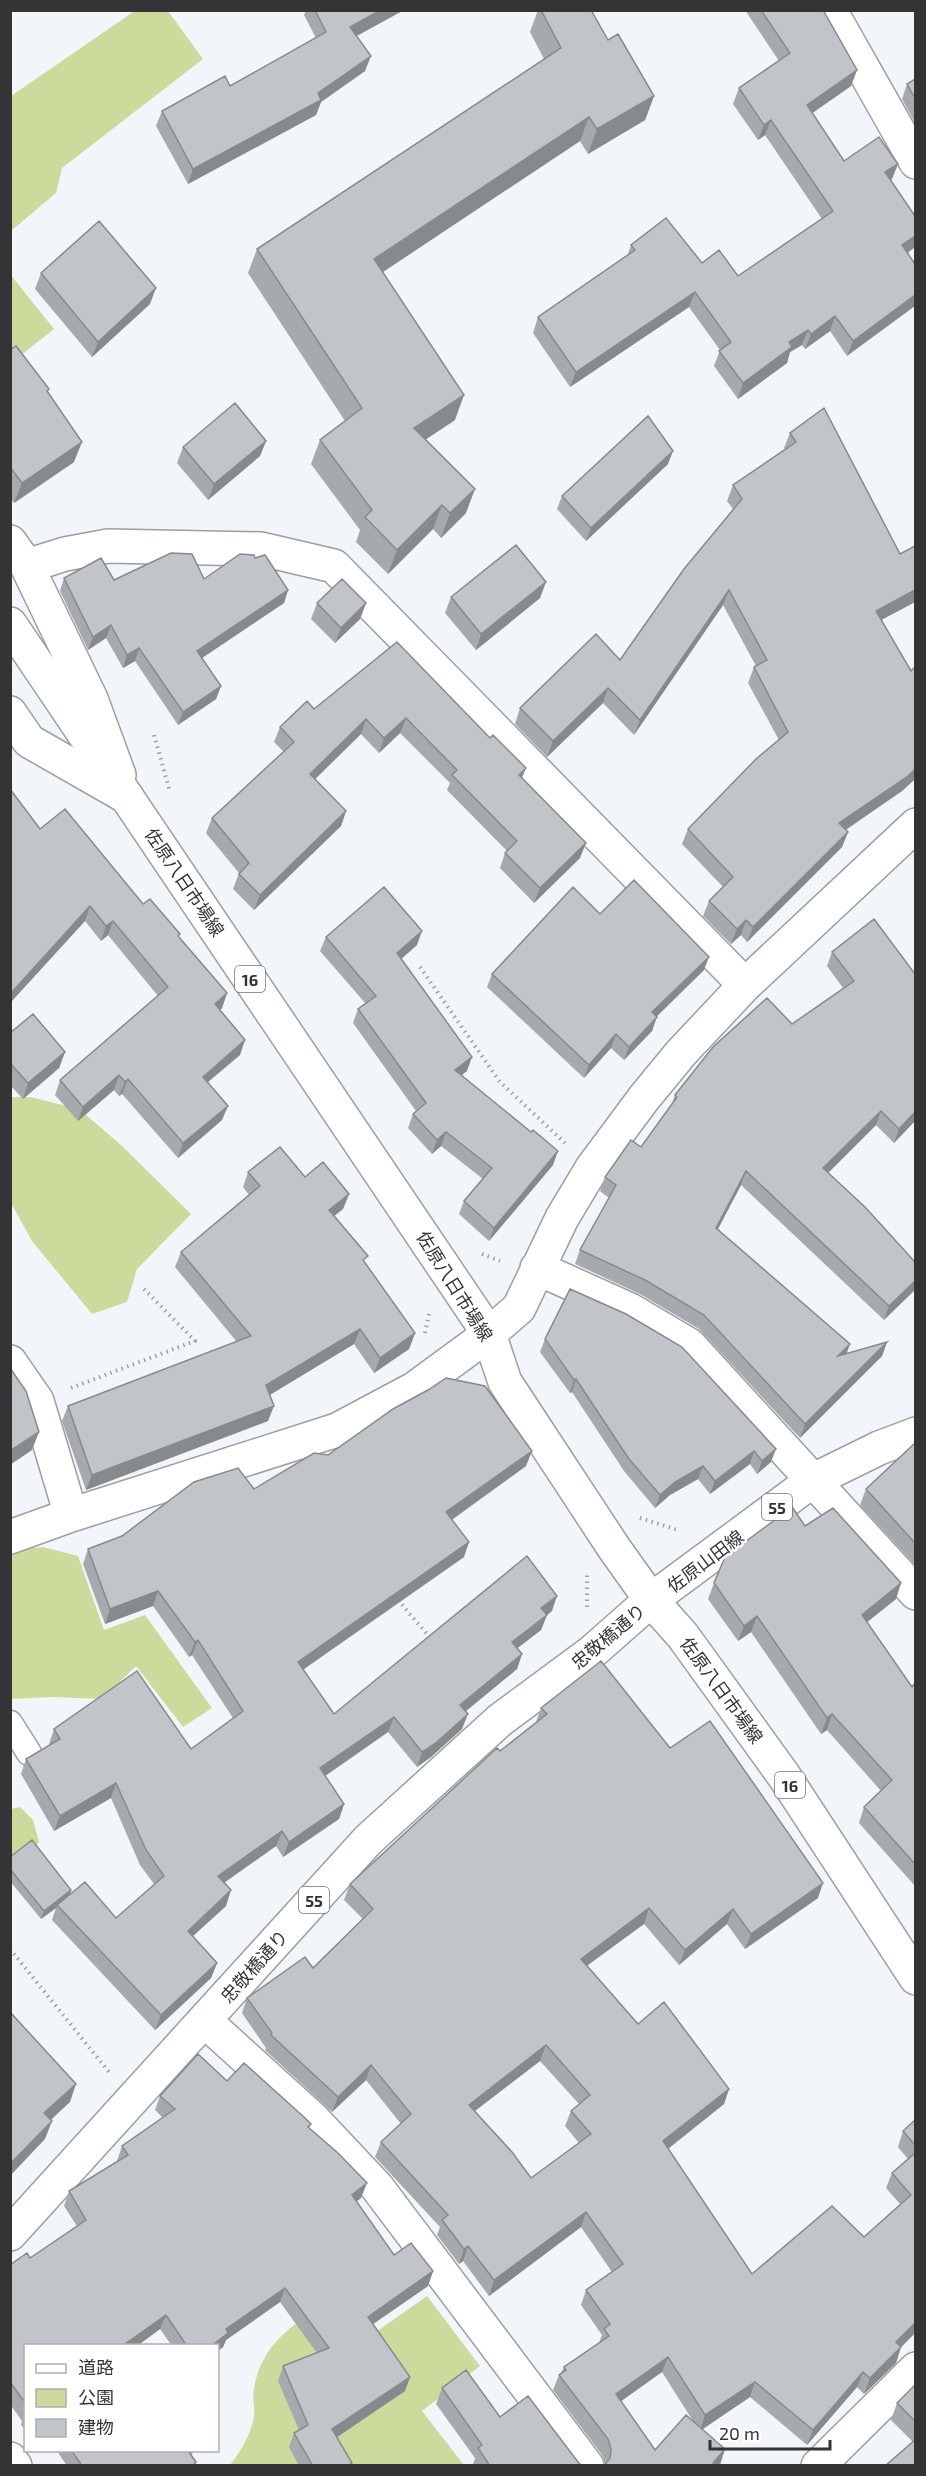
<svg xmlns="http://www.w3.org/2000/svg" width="926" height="2476" font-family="'Exo 2','Noto Sans JP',sans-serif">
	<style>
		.green { fill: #ccdb9b }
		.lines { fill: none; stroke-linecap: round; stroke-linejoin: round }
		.service-casing { stroke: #9a9fa2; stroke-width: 27 }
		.minor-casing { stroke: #9a9fa2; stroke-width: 36 }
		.primary-casing { stroke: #9a9fa2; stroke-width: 36 }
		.path { stroke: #9da0a3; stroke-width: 4; stroke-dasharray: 1.5 4.5; stroke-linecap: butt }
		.service { stroke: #fff; stroke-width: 24 }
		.minor { stroke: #fff; stroke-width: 33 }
		.primary { stroke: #fff; stroke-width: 33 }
		.wall { fill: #a6a9ad; fill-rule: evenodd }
		.shaded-wall { fill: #878a8d }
		.building { fill: #c1c5c9; stroke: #878a8d; stroke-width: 1.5; fill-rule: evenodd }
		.labels { text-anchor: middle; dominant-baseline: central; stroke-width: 5; stroke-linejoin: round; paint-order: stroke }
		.shield { fill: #fff; stroke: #707172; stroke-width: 1.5 }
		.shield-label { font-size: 16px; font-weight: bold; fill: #333436 }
		.street-label { font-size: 18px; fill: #333436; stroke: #fff }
	</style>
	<rect width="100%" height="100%" fill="#f2f6fa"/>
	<path class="green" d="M136,10L168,11L203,59L62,168L56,193L11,231V96Z
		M10,274L54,329L11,363H10Z
		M10,1097H30L79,1109L121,1145L191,1214L137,1269L127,1302L92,1314L32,1241L11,1203Z
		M43,1547L78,1556L104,1630L145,1615L212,1708L183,1727L136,1666L102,1699L52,1697L11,1699V1550Z
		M20,1807L33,1820L39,1842L29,1852L11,1856V1809Z
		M427,2296L480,2366L422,2411L464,2465L229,2466C240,2453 251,2434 254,2417C255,2408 252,2398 254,2389C260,2353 279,2336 306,2316L373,2334Z"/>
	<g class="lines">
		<g class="service-casing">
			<path id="service" d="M10,1723L29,1753"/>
		</g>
		<g class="minor-casing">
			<path id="minor" d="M830,10L916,162
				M10,542L27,566L91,699L119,775
				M27,566L65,554L108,546L261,549L334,566L745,985
				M10,713L29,741L127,797
				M537,1268L630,1310L689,1345L916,1593
				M10,1362L37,1401L71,1515
				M10,1537L71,1515L337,1430L414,1389L489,1334L519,1308L562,1218L592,1168L644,1098L681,1053L745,985L916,825
				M205,2021L313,2119L377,2187L587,2466
				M10,2459L15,2466
				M818,2466L916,2369"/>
		</g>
		<g class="primary-casing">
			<path id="primary" d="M10,624L489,1334L505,1382L614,1548L651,1600L683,1636L784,1776L916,1978
				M10,2234L368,1840L500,1720L592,1652L651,1600L812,1481L879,1448L916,1434"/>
		</g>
		<path class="path" d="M154,735L170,792
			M420,967L500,1082L565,1143
			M482,1254L500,1261
			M425,1333L429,1314
			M71,1388L195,1341L142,1287
			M640,1518L678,1530
			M398,1600L432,1640
			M587,1607V1575
			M10,1949L109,2072"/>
		<use href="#service" class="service"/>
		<use href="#minor" class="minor"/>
		<use href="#primary" class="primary"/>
	</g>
	<path class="wall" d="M306,10H404L357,36L365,71L321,102L316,115L188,184L156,126L162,111L230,86L316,38L304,15Z
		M538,10H591L608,40L654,96L645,120L588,154L580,141L382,272L455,420L425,440L466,513L441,538L433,529L388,574L356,542L360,530L311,464L320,440L345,421L248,273L257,249L544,59L530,32Z
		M745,10H823L857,70L851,86L812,113L844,161L892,179L891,180L915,216V247L908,253L847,356L830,331L805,349L802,345L790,352L787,363L738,399L714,366L720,350L689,307L570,387L533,333L538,317L627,257L631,245L702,263L738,276L822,219L765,135L758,140L733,104L739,88L779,61Z
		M915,79V123L902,99L907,84Z
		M41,273L150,304L92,357L35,289Z
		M10,350L49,389L48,392L74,462L14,503L10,498Z
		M790,433L900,554L915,546V602L881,620L911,671L915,667V779L902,791L846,830L848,832L842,847L747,942L741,935L731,944L703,916L709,901L723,887L682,844L688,829L779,740L748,683L754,667L756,666L723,605L634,735L603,703L547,757L515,724L520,708L620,660L733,509L727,501L733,485L785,449L784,448Z
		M266,441L260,456L208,500L177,463L183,447Z
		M668,464L586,541L557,509L562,496Z
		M255,558L288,590L284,603L202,658L221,686L216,699L178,725L135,661L123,668L106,638L88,650L60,591L64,578L114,580L204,579Z
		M451,597L540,598L476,650L445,613Z
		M317,603H366L360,619L335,643L311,619Z
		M397,642L522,778L580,858L534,903L500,868L505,853L507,851L447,790L450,783L400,733L379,753L361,734L315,779L346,811L341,826L254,910L233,889L239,873L206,833L212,818L284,752L274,742L280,727L314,709Z
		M10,789L40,829L143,904L179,937L227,993L222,1008L220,1010L240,1055L208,1082L222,1120L178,1158L122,1094L119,1096L114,1090L78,1121L55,1095L60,1080L158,996L108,935L101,941L85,921L10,1003Z
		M600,914L704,970L656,1017L652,1031L624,1060L611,1048L584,1078L487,987L492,974Z
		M874,919L915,1121L894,1143L876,1125L828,1173L915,1262L884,1320L741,1185L718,1229L847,1354L887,1342L882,1356L800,1438L699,1329L640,1294L575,1264L580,1250L609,1198L600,1191L605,1177L641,1147L671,1106L675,1095L792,1024L843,988L827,966L832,952Z
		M326,937L417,945L401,959L467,1071L462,1075L553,1165L489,1241L459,1214L464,1201L483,1179L441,1146L432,1154L408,1128L413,1114L416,1111L353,1023L358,1009L366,1004L320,951Z
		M10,1033L65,1052L59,1068L23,1099L10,1085Z
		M248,1172L305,1177L349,1194L343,1209L334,1216L365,1263L415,1333L409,1349L374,1373L354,1344L270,1395L268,1421L86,1490L62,1421L68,1406L237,1342L175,1267L181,1252L249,1195L243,1187Z
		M570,1289L771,1462L757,1474L750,1464L710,1494L698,1479L670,1495L655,1508L624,1471L572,1392L570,1393L540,1352L545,1339Z
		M915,1443V1565L860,1505L866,1489Z
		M328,1455L526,1466L452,1520L464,1557L303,1670L334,1714L552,1611L547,1615L541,1630L517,1648L522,1654L517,1669L466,1711L462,1729L431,1757L417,1767L388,1732L325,1776L344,1804L339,1819L283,1857L276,1846L224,1883L226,1906L193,1936L217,1963L211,1978L155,2030L52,1920L56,1908L41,1919L10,1881V1857L71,1890L70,1895L116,1918L154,1884L140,1865L111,1798L54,1831L21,1774L26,1759L50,1745L49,1744L54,1729L191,1749L233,1718L192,1655L189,1657L153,1606L105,1624L83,1564L88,1549L254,1489Z
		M805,1526L901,1583L896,1599L867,1622L912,1687L915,1683V1886L859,1823L864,1807L881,1791L827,1730L821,1734L751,1632L738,1641L708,1599L714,1583Z
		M541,1708L670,1748L818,1898L745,1949L727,1924L679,1965L644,1924L587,1966L638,2024L729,2089L724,2104L668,2148L752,2274L864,2237L900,2204L886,2188L892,2173L908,2159L898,2147L903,2131L915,2120V2333L901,2347L896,2363L864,2394L857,2387L807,2445L750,2397L702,2429L720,2465L719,2466H604L605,2464L602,2455L553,2390L559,2375L561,2373L564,2367L599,2343L602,2335L581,2305L586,2290L612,2272L581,2227L489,2296L463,2261L459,2264L437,2235L440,2227L375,2157L381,2142L401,2124L366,2080L332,2112L265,2050L266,2048L242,2013L247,1998L313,1968L363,1919L344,1900L350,1884L500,1751L536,1722ZM540,2061L579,2104L571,2111L565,2126L579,2143L531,2178L475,2111ZM662,2372L693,2421L655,2450L621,2401Z
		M227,2081L311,2124L309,2128L361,2198L356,2202L394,2255L433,2271L428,2286L373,2324L410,2377L405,2391L336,2437L352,2463L351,2466H299L289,2447L294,2433L299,2430L278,2381L283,2366L317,2353L280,2302L226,2340L223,2347L218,2351V2346H172L160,2329L137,2346H26V2431L21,2425L22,2421L10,2404V2265L30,2258L77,2226L64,2206L69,2191L118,2161H117L122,2146L163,2118L155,2110L160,2096Z
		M915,2385V2466L913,2442L891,2420L897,2403Z
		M442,2388L500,2417L578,2462L582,2466H474L473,2464L475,2458L436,2404Z
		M57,2451H193L192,2455L196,2462L195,2466H67Z"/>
	<path class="shaded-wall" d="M381,10H404L345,42L350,27Z
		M371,56L365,71L321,102L316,115L188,184L193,169L318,93Z
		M857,70L851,86L801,121L807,105Z
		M654,96L645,120L588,154L597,129Z
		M589,117L580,141L365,284L374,259Z
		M771,120L765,135L758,140L764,125Z
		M898,164L892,179L879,188L885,172Z
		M915,236V247L896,260L902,245Z
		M156,288L150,304L92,357L98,342Z
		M695,292L689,307L570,387L576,372Z
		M915,295V306L847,356L853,341Z
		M835,316L830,331L805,349L811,334Z
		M808,330L802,345L790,352L787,363L738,399L743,383L789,342Z
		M464,395L455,420L405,453L414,428Z
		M266,441L260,456L208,500L214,484Z
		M82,442L74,462L14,503L22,483Z
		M673,451L668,464L586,541L591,528Z
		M475,489L466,513L441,538L450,513Z
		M442,505L433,529L388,574L397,550Z
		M546,582L540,598L476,650L481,634Z
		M288,590L284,603L193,664L197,651Z
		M729,590L723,605L634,735L640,720Z
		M915,590V602L870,626L876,611Z
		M366,603L360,619L335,643L341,628Z
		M111,625L106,638L88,650L93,637Z
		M139,648L135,661L123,668L127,655Z
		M221,686L216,699L178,725L183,712Z
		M608,688L603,703L547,757L553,741Z
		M406,718L400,733L379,753L384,738Z
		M366,719L361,734L305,789L310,774Z
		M526,768L520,783L519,775Z
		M915,769V779L902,791L833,838L839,823Z
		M346,811L341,826L254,910L260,895Z
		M848,832L842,847L747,942L753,927Z
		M586,843L580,858L534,903L540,888Z
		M90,906L85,921L10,1003V997L12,992Z
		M746,920L741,935L731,944L737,929Z
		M113,921L108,935L101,941L106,926Z
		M422,931L417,945L392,967L397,953Z
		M709,957L704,970L647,1026L652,1012Z
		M227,993L222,1008L210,1019L215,1004Z
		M657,1017L652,1031L624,1060L629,1047Z
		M616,1034L611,1048L584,1078L589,1065Z
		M245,1040L240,1055L197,1091L203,1077Z
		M65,1052L59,1068L23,1099L28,1083Z
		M472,1057L467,1071L450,1083L455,1070Z
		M119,1075L114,1090L78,1121L83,1107Z
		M128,1079L122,1094L119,1096L125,1082Z
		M228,1106L222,1120L178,1158L183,1143Z
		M881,1111L876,1125L818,1183L823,1168Z
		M915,1112V1121L894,1143L899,1129Z
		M446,1132L441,1146L432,1154L437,1140Z
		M558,1151L553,1165L489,1241L494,1228Z
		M746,1171L741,1185L711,1242L716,1228Z
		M349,1194L343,1209L323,1225L329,1210Z
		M915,1281V1290L884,1320L889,1306Z
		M360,1329L354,1344L261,1400L266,1385Z
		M415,1333L409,1349L374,1373L380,1358Z
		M887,1342L882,1356L800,1438L805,1424Z
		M850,1344L845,1358L838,1356Z
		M576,1379L572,1392L570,1393L574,1380Z
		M274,1406L268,1421L86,1490L92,1475Z
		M39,1432L32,1450L10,1465V1451Z
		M776,1449L771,1462L757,1474L762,1461Z
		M532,1451L526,1466L441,1527L446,1512Z
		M754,1451L750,1464L710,1494L715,1481Z
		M703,1466L698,1479L670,1495L655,1508L660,1495L675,1482Z
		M469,1542L464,1557L292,1677L298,1662Z
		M901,1583L896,1599L856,1631L862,1615Z
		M158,1591L153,1606L105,1624L110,1609Z
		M557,1596L552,1611L547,1615L541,1630L506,1657L512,1642L541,1608Z
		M757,1616L751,1632L738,1641L744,1626Z
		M198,1640L192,1655L189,1657L195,1642Z
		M522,1654L517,1669L455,1720L460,1705Z
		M468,1714L462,1729L431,1757L417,1767L422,1752Z
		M832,1714L827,1730L821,1734L827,1718Z
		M394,1717L388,1732L315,1783L320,1768Z
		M116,1783L111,1798L54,1831L60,1816Z
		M344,1804L339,1819L283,1857L289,1842Z
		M282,1831L276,1846L212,1891L218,1876Z
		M823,1883L818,1898L745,1949L751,1934Z
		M71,1890L68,1899L57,1905L56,1908L41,1919L44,1911Z
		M231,1890L226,1906L182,1946L188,1931Z
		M649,1908L644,1924L575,1974L581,1959Z
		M733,1909L727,1924L679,1965L685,1950Z
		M217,1963L211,1978L155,2030L161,2015Z
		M546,2045L540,2061L463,2120L469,2105Z
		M371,2065L366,2080L332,2112L338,2097Z
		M76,2084L70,2102L38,2132L44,2113Z
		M729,2089L724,2104L658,2157L663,2141Z
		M52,2121L45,2139L10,2176V2164Z
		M367,2183L361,2198L346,2209L352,2195Z
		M586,2212L581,2227L489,2296L494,2280Z
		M468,2246L463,2261L459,2264L464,2249Z
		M433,2271L428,2286L363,2331L368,2317Z
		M285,2288L280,2302L226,2340L223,2347L218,2351V2346H211L226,2329Z
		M166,2315L160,2329L137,2346H122Z
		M915,2323V2333L901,2347L896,2363L864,2394L870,2378L896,2342Z
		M668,2357L662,2372L610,2409L616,2394Z
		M863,2372L857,2387L807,2445L813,2430Z
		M410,2377L405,2391L327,2444L332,2429Z
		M755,2382L750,2397L700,2431L705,2415Z
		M725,2449L720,2465L712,2466L713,2463Z"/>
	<path class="building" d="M315,10H381L350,27L371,56L318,93L321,100L193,169L162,111L225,76L230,86L326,32Z
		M541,10H591L608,40L618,34L654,96L597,129L589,117L374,259L464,395L414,428L475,489L450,513L442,505L397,550L365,517L372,510L320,440L362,408L257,249L561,48Z
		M761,10H823L857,70L807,105L844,161L879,137L898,164L885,172L915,216V236L902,245L915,264V295L853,341L835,316L811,334L808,330L789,342L792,347L743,383L719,351L731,342L695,292L576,372L538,317L635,250L631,245L666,218L702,263L719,250L738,276L833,211L771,120L764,125L739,88L790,53Z
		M915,79V98L907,84Z
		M99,221L156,288L98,342L41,273Z
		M16,346L49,389L47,391L82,442L22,483L10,467V350Z
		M235,403L266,441L214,484L183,447Z
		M824,408L900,554L915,546V590L876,611L911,671L915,667V769L908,776L839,823L848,832L753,927L746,920L737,929L709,901L733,877L688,829L756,759L788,732L754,667L767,660L729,590L640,720L608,688L553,741L520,708L596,634L620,660L684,569L742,499L733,485L796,442L790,433Z
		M648,416L673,451L591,528L562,496Z
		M516,545L546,582L481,634L451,597Z
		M171,553L192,554L204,579L240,554L254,555L255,558L265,555L288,590L197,651L221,686L183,712L139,648L127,655L111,625L93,637L64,578L101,558L114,580Z
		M342,579L366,603L341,628L317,603Z
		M397,642L490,738L493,735L526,768L519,775L586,843L540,888L505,853L517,841L452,775L457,770L406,718L384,738L366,719L310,774L346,811L260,895L239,874L249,863L212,818L294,742L280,727L307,701L314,709Z
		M10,789L40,829L65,809L143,904L150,899L180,934L178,936L227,993L215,1004L245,1040L203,1077L228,1106L183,1143L128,1079L125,1082L119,1075L83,1107L60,1080L168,987L113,921L106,926L90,906L12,992L10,990Z
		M634,880L709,957L652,1012L657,1017L629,1047L616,1034L589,1065L492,974L573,887L600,914Z
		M384,887L422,931L397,953L472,1057L455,1070L531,1132L533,1130L558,1151L494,1228L464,1201L492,1168L446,1132L437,1140L413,1114L426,1103L358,1009L376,996L326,937Z
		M874,919L915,974V1112L899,1129L881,1111L823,1168L865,1207L915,1262V1281L889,1306L746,1171L716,1228L850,1344L838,1356L887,1342L805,1424L704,1315L645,1280L580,1250L616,1185L605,1177L631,1140L641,1147L677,1097L675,1095L713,1047L767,998L792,1024L854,981L832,952Z
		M33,1014L65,1052L28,1083L10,1063V1033Z
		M280,1147L305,1177L323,1162L349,1194L329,1210L368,1256L363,1260L415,1333L380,1358L360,1329L266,1385L274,1406L92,1475L68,1406L251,1336L181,1252L260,1186L248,1172Z
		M570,1289L626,1314L682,1347L776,1449L762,1461L754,1451L715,1481L703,1466L675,1482L660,1495L629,1459L576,1379L574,1380L545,1339Z
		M10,1368L26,1391L39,1432L10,1451Z
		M446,1378L485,1386L532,1451L446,1512L469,1542L298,1662L334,1714L527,1556L557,1596L541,1608L547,1615L512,1642L522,1654L460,1705L468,1714L437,1742L422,1752L394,1717L320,1768L344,1804L289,1842L282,1831L218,1876L231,1890L188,1931L217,1963L161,2015L57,1905L85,1882L116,1918L164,1876L146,1850L116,1783L60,1816L26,1759L60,1739L54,1729L137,1671L191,1749L243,1711L198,1640L195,1642L158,1591L110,1609L88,1549L122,1536L194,1482L238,1468L254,1489L314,1453L328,1455L393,1409L428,1390Z
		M915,1443V1543L866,1489Z
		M792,1507L805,1526L833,1508L901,1583L862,1615L912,1687L915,1683V1864L864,1807L892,1780L832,1714L827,1718L757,1616L744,1626L714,1583L725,1557Z
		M601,1661L670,1748L710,1721L823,1883L751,1934L733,1909L685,1950L649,1908L581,1959L638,2024L664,2002L729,2089L663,2141L752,2274L832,2206L864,2237L911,2195L892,2173L915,2153V2323L896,2342L901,2347L870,2378L863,2372L813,2430L755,2382L705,2415L668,2357L616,2394L655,2450L686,2415L725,2449L713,2463L716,2466H604L610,2458L611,2449L608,2439L559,2375L566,2370L564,2367L609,2336L604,2329L610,2324L586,2290L623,2264L586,2212L494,2280L468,2246L464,2249L442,2220L448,2215L381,2142L411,2114L371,2065L338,2097L271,2035L272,2033L247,1998L305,1957L313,1968L373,1909L350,1884L497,1748L500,1751L547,1714L541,1708ZM546,2045L590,2095L571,2111L591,2134L531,2178L512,2152L469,2105Z
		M32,1840L71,1890L44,1911L10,1869V1857Z
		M10,2012L76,2084L44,2113L52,2121L10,2164Z
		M198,2054L227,2081L244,2063L305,2118L311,2124L308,2127L338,2153L367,2183L352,2195L394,2255L411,2243L433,2271L368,2317L410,2377L332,2429L352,2463L348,2466H313L294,2433L308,2425L283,2366L329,2348L285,2288L226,2329L228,2333L211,2346H187L166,2315L122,2346H26V2404L10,2382V2265L27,2253L30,2258L86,2220L69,2191L128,2155L122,2146L175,2109L160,2096Z
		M915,2120V2145L903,2131Z
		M466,2370L500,2417L528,2396L578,2462L582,2466H490L478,2448L482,2445L442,2388Z
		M915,2385V2421L897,2403Z
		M915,2440V2466H885Z
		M72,2451H188L196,2462L192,2466H82Z"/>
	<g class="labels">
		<g class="shield">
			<rect x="235" y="966" width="30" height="26" rx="4.5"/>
			<rect x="762" y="1494" width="30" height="26" rx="4.5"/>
			<rect x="775" y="1772" width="30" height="26" rx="4.5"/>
			<rect x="299" y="1887" width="30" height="26" rx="4.5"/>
		</g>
		<g class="shield-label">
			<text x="250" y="979">16</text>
			<text x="777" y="1507">55</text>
			<text x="790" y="1785">16</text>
			<text x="314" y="1900">55</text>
		</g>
		<g class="street-label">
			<text transform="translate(185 882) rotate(56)">佐原八日市場線</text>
			<text transform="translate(455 1286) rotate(58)">佐原八日市場線</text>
			<text transform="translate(705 1561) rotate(-37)">佐原山田線</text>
			<text transform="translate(608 1636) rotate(-40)">忠敬橋通り</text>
			<text transform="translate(722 1690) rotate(54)">佐原八日市場線</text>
			<text transform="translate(254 1966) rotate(-48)">忠敬橋通り</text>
		</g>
	</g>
	<rect width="926" height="2476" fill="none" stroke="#333436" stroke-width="24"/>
	<rect x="24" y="2344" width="195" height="108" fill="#ffffff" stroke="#adaeaf" stroke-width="1.5"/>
	<rect x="36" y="2364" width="30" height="9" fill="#ffffff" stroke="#adaeaf" stroke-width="1.5"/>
	<text x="78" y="2374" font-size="18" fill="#333436">道路</text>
	<rect x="36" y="2389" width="30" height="18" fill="#ccdb9b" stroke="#adaeaf" stroke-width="1.5"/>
	<text x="78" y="2404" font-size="18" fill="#333436">公園</text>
	<rect x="36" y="2419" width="30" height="18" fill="#c1c5c9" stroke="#adaeaf" stroke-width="1.5"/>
	<text x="78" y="2434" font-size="18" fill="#333436">建物</text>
	<path d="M710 2440v9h120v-9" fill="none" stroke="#333436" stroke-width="3"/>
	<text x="719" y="2440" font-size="18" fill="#333436" stroke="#ffffff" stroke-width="4.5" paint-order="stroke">20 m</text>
</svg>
